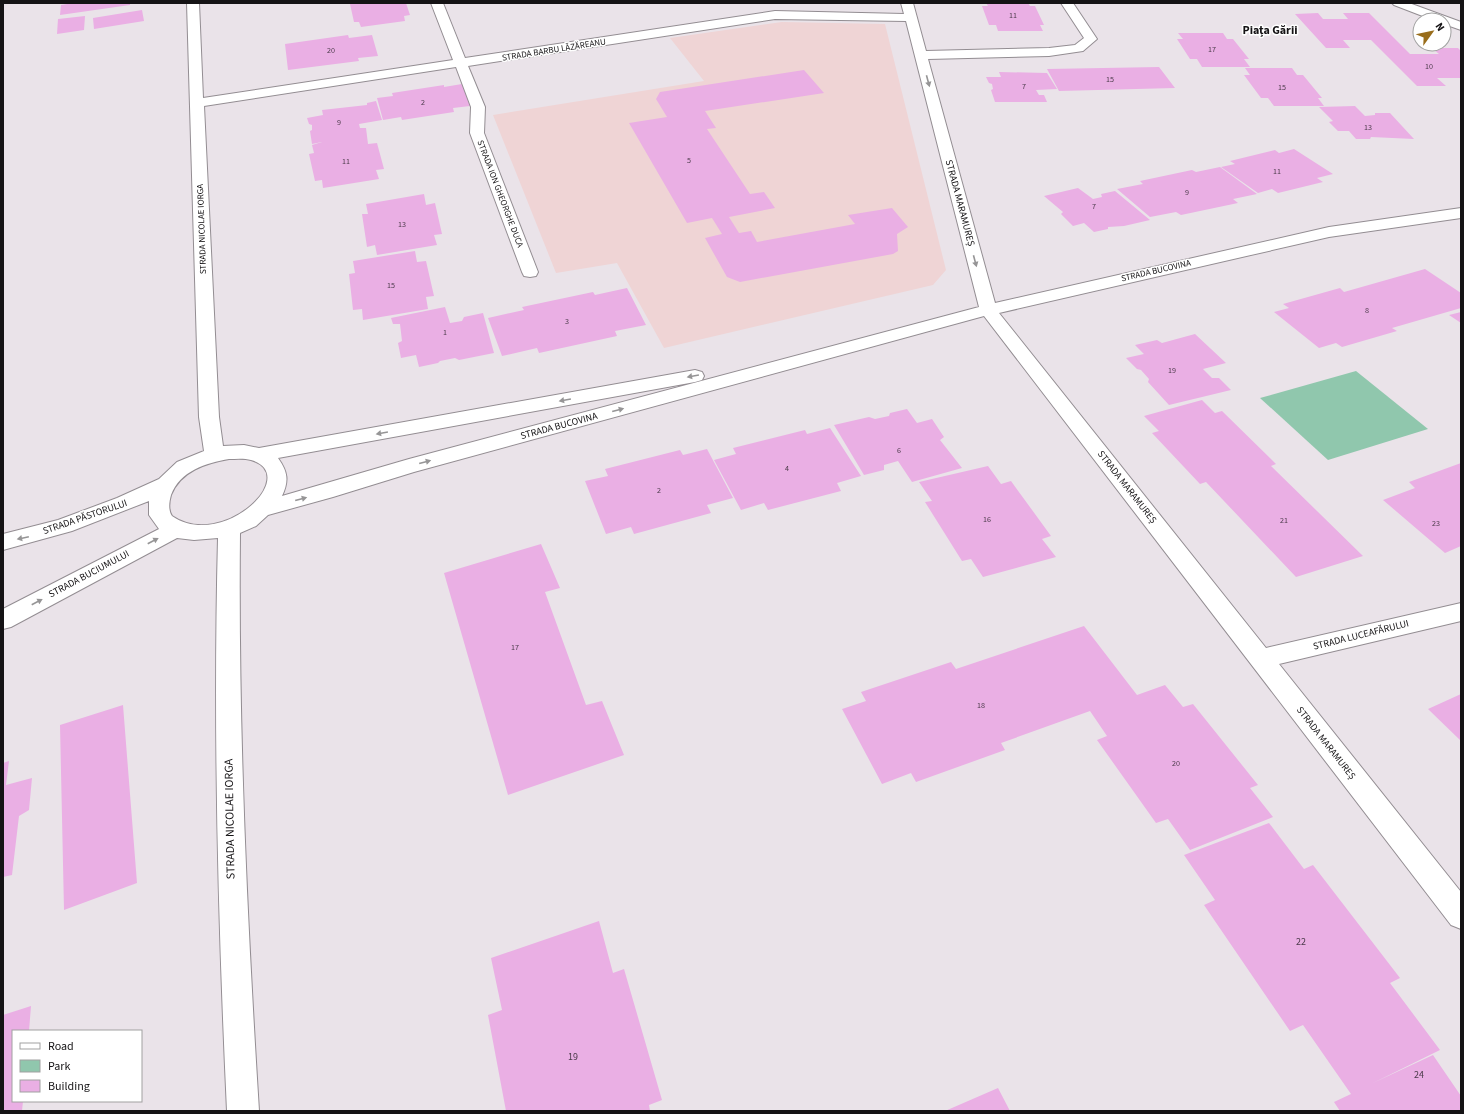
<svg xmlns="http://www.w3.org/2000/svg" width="1464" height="1114" font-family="'Source Sans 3',sans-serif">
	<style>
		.education { fill: #efd4d5 }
		.green { fill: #90c7ad }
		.building { fill: #eaafe4 }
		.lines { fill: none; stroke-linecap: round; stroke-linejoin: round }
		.minor-casing { stroke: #938d92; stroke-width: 2 }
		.minor { fill: #fff; fill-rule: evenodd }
		.oneway { fill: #969596 }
		.labels { text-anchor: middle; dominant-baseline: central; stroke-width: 3; stroke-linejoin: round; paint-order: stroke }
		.number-label { font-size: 8px; fill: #4a3a49 }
		.far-street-label { font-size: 9px; fill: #151315; stroke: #fff }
		.street-label { font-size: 10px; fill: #151315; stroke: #fff }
		.near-number-label { font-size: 10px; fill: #4a3a49 }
		.far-district-label { font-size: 12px; font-weight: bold; fill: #151315; stroke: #fff }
		.near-street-label { font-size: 12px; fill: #151315; stroke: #fff }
	</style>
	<rect width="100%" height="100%" fill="#eae3e9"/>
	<path class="education" d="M782,22L885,24L946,270L933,285L664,348L617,263L556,273L493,115L704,81L670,38Z"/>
	<path class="green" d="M1356,371L1428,429L1328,460L1260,398Z"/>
	<path class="building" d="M73,3H130V5L60,15L61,5Z
		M355,3H406L410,15L404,16L405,21L361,27L359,22H354L350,4Z
		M986,3H1028L1030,6H1035L1044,25H1040L1043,31H998L996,25H989L982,6H988Z
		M142,10L144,21L94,29L93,18Z
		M1318,13L1323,19H1348L1343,13H1369L1410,54H1439L1432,48H1458L1461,51V78H1437L1446,86H1417L1371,40H1343L1350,48H1326L1295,14Z
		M85,16L84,30L57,34L58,19Z
		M1178,33H1223L1227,39H1233L1249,59H1244L1250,67H1202L1197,59H1190L1177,39H1183Z
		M348,35L349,38L372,35L378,56L358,58L359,61L288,70L285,44Z
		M1159,67L1175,88L1059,91L1047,69Z
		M1245,68H1292L1297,75H1303L1322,98H1318L1324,106H1274L1268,98H1261L1244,75H1250Z
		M804,70L824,93L705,111L716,128L707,129L750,194L764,192L775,208L729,217L739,233L751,231L757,242L855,224L848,215L892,208L908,227L897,234L898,251L893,254L740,282L727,277L705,238L722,234L712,218L687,223L629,123L667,117L656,99L660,92Z
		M999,72L1047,73L1057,89L1036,90L1039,95H1044L1047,102H995L991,90L993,89L992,84L989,83L986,77H1001Z
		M462,84L470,106L453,108L454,112L402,120L401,117L383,120L377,98L393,96L392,93L444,85V87Z
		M376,101L382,120L359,124L360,128H366L368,144L377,143L384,169L376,170L379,179L323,188L322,180L315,181L309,154L314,153L312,145L322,142L312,144L310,131L312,130V125L309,124L307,118L323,115L322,110L367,105V103Z
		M1355,106L1365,116L1375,115V113H1390L1414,139L1371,137L1370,139H1356L1349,131H1338L1329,122L1333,121L1319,107Z
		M1294,149L1333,174L1317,178L1323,182L1278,193L1272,189L1258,193L1221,167L1235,164L1230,161L1275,150L1279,153Z
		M1220,167L1257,194L1233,199L1238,203L1181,215L1176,212L1150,217L1117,189L1143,184L1140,181L1192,170L1196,172Z
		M1078,188L1093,199L1102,197L1101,194L1115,191L1150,220L1124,226L1108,227V229L1094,232L1084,223L1073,226L1061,214L1063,212L1044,196Z
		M424,194L426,205L435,203L442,234L434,235L437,245L377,255L375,245L367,247L362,214H368L366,204Z
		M415,251L417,262L426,261L434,296L426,297L428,309L363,320L362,309L353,310L349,274L355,273L353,261Z
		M1425,269L1461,293V308L1392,328L1397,331L1342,347L1336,343L1319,348L1274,312L1289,308L1283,304L1340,288L1344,292Z
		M627,288L646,325L615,331L617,336L539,353L537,348L502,356L488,318L524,310L522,307L593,292L595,295Z
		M445,307L450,323L462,321L464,317L483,313L494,353L459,360L455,358L440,361L438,363L419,367L416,355L401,358L398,343L402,341L400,324H393L391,318Z
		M1461,312V323L1449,315Z
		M1195,334L1226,363L1203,369L1212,378H1219L1231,390L1169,405L1148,382L1149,379L1141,370L1137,369L1126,358L1144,354L1135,345L1157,340L1162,343Z
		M1202,400L1215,413L1222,411L1276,464L1271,466L1363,556L1296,577L1206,482L1200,484L1152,433L1159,431L1144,416Z
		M907,409L917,423L932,419L944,437L940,440L962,468L912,482L898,461L884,465V470L864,475L834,425L869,417L875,419L889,416L890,413Z
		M830,428L861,476L837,483L841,491L768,510L764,503L741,510L714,460L736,454L733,448L805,430L807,434Z
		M707,449L733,498L707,505L711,513L634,534L631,527L606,534L585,481L608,476L605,469L680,450L683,455Z
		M1461,463V546L1445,553L1383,500L1415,488L1409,482Z
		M988,466L1001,484L1011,481L1051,536L1042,539L1056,557L983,577L971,559L962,561L925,502L932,501L919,482Z
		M541,544L560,588L545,592L586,705L602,701L624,755L508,795L444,573Z
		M1084,626L1137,695L1165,685L1183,707L1193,704L1258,785L1250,788L1273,817L1190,850L1168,819L1156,823L1097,740L1107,736L1090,711L1001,743L1005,750L916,782L911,773L882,784L842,709L866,701L861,692L951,662L956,669Z
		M1461,694V741L1428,709Z
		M123,705L137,883L64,910L60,725Z
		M9,761L6,785L32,778L29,810L19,816L12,875L3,877V763Z
		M1269,823L1304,869L1313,865L1400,978L1390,983L1440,1050L1373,1083L1433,1055L1461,1096V1111H1340L1334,1102L1351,1094L1303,1025L1290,1031L1204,905L1215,900L1184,855Z
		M599,921L613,973L624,969L662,1100L649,1105L650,1111H506L488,1015L502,1010L491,958Z
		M31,1006L29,1031H13V1101H23L22,1111H3V1015Z
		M998,1088L1010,1111H945Z"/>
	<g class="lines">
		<g class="minor-casing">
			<path id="minor" d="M187,3H199L203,98L453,60L431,3H443L465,58L775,11L904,14L901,3H913L926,51L1049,48L1075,45L1084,38L1061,3H1073L1097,39L1083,51L1049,56L928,59L995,303L1329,227L1461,208V218L1329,237L999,313L1266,648L1461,603V621L1279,664L1461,892V929L1451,925L984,316L414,472L333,497L268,515L256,526L240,533C238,726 247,918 259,1111H227C218,920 213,729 218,538L194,540L177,538L11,627L3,629V609L159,529L149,515V501L72,531L3,550V534L58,520L117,498L159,479L177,462L204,451L199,417ZM775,19L906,21L979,307L409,459L282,496C289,481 288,472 278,458L695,382L702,380L704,376L702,372L695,370L259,448L244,445L223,446L219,417L204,106L456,67L471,107L470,133L522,272L524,276L530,277L536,276L538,272L484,133L485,107L468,66ZM229,459C236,459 244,458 251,460C302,475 223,551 172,516C168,510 169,502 171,495C180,471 206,463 229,459Z
				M1392,3H1409L1461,22V30L1444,24V20H1433L1394,5Z"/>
		</g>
		<use href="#minor" class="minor"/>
	</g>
	<defs><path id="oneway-solid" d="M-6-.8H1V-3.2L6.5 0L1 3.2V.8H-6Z"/></defs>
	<g class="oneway">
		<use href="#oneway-solid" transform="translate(928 81) rotate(75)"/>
		<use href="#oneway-solid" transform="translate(975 261) rotate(75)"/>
		<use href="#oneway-solid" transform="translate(693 376) rotate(170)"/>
		<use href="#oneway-solid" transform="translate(565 400) rotate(170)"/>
		<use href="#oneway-solid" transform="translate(618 410) rotate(-15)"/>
		<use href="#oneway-solid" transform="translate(382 433) rotate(170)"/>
		<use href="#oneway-solid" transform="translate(425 462) rotate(-15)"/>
		<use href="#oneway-solid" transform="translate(301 499) rotate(-15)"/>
		<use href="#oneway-solid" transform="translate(23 538) rotate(168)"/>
		<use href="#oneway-solid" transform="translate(153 541) rotate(-28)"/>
		<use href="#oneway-solid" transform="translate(37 602) rotate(-28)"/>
	</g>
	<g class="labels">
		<g class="number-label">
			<text x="1013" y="15">11</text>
			<text x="1212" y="49">17</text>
			<text x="331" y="50">20</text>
			<text x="1429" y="66">10</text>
			<text x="1110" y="79">15</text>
			<text x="1024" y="86">7</text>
			<text x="1282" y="87">15</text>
			<text x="423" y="102">2</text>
			<text x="339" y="122">9</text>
			<text x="1368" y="127">13</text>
			<text x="689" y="160">5</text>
			<text x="346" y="161">11</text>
			<text x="1277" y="171">11</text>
			<text x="1187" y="192">9</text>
			<text x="1094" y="206">7</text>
			<text x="402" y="224">13</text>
			<text x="391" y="285">15</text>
			<text x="1367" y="310">8</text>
			<text x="567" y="321">3</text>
			<text x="445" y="332">1</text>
			<text x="1172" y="370">19</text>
			<text x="899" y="450">6</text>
			<text x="787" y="468">4</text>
			<text x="659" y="490">2</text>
			<text x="987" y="519">16</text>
			<text x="1284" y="520">21</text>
			<text x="1436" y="523">23</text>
			<text x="515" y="647">17</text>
			<text x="981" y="705">18</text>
			<text x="1176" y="763">20</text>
		</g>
		<g class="far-street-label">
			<text transform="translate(554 50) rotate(-9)">STRADA BARBU LĂZĂREANU</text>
			<text transform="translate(500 194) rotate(69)">STRADA ION GHEORGHE DUCA</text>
			<text transform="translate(202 229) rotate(-92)">STRADA NICOLAE IORGA</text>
			<text transform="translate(1156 271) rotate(-13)">STRADA BUCOVINA</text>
		</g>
		<g class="street-label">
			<text transform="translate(960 203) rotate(75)">STRADA MARAMUREȘ</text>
			<text transform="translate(559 426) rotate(-15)">STRADA BUCOVINA</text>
			<text transform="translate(1127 487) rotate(52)">STRADA MARAMUREȘ</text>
			<text transform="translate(85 517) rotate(-19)">STRADA PĂSTORULUI</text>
			<text transform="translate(89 574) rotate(-28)">STRADA BUCIUMULUI</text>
			<text transform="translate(1361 635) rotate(-14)">STRADA LUCEAFĂRULUI</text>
			<text transform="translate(1326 743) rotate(52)">STRADA MARAMUREȘ</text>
		</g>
		<g class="near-number-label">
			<text x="1301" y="942">22</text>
			<text x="573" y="1057">19</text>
			<text x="1419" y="1075">24</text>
		</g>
		<g class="far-district-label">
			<text x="1270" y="30">Piața Gării</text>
		</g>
		<g class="near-street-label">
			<text transform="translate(230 819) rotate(-91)">STRADA NICOLAE IORGA</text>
		</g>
	</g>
	<rect width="1464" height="1114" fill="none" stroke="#151315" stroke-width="8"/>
	<rect x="12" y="1030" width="130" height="72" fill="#ffffff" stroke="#a1a1a1"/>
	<rect x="20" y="1043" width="20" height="6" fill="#ffffff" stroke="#a1a1a1"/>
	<text x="48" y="1050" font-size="12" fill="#151315">Road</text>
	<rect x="20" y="1060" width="20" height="12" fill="#90c7ad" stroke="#a1a1a1"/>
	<text x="48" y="1070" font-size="12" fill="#151315">Park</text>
	<rect x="20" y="1080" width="20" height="12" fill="#eaafe4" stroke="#a1a1a1"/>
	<text x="48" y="1090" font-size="12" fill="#151315">Building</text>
	<g transform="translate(1432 32) rotate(57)"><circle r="19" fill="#ffffff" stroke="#a1a1a1"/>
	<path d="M0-3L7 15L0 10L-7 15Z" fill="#996d1b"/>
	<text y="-6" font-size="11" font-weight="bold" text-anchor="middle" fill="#151315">N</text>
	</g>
</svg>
